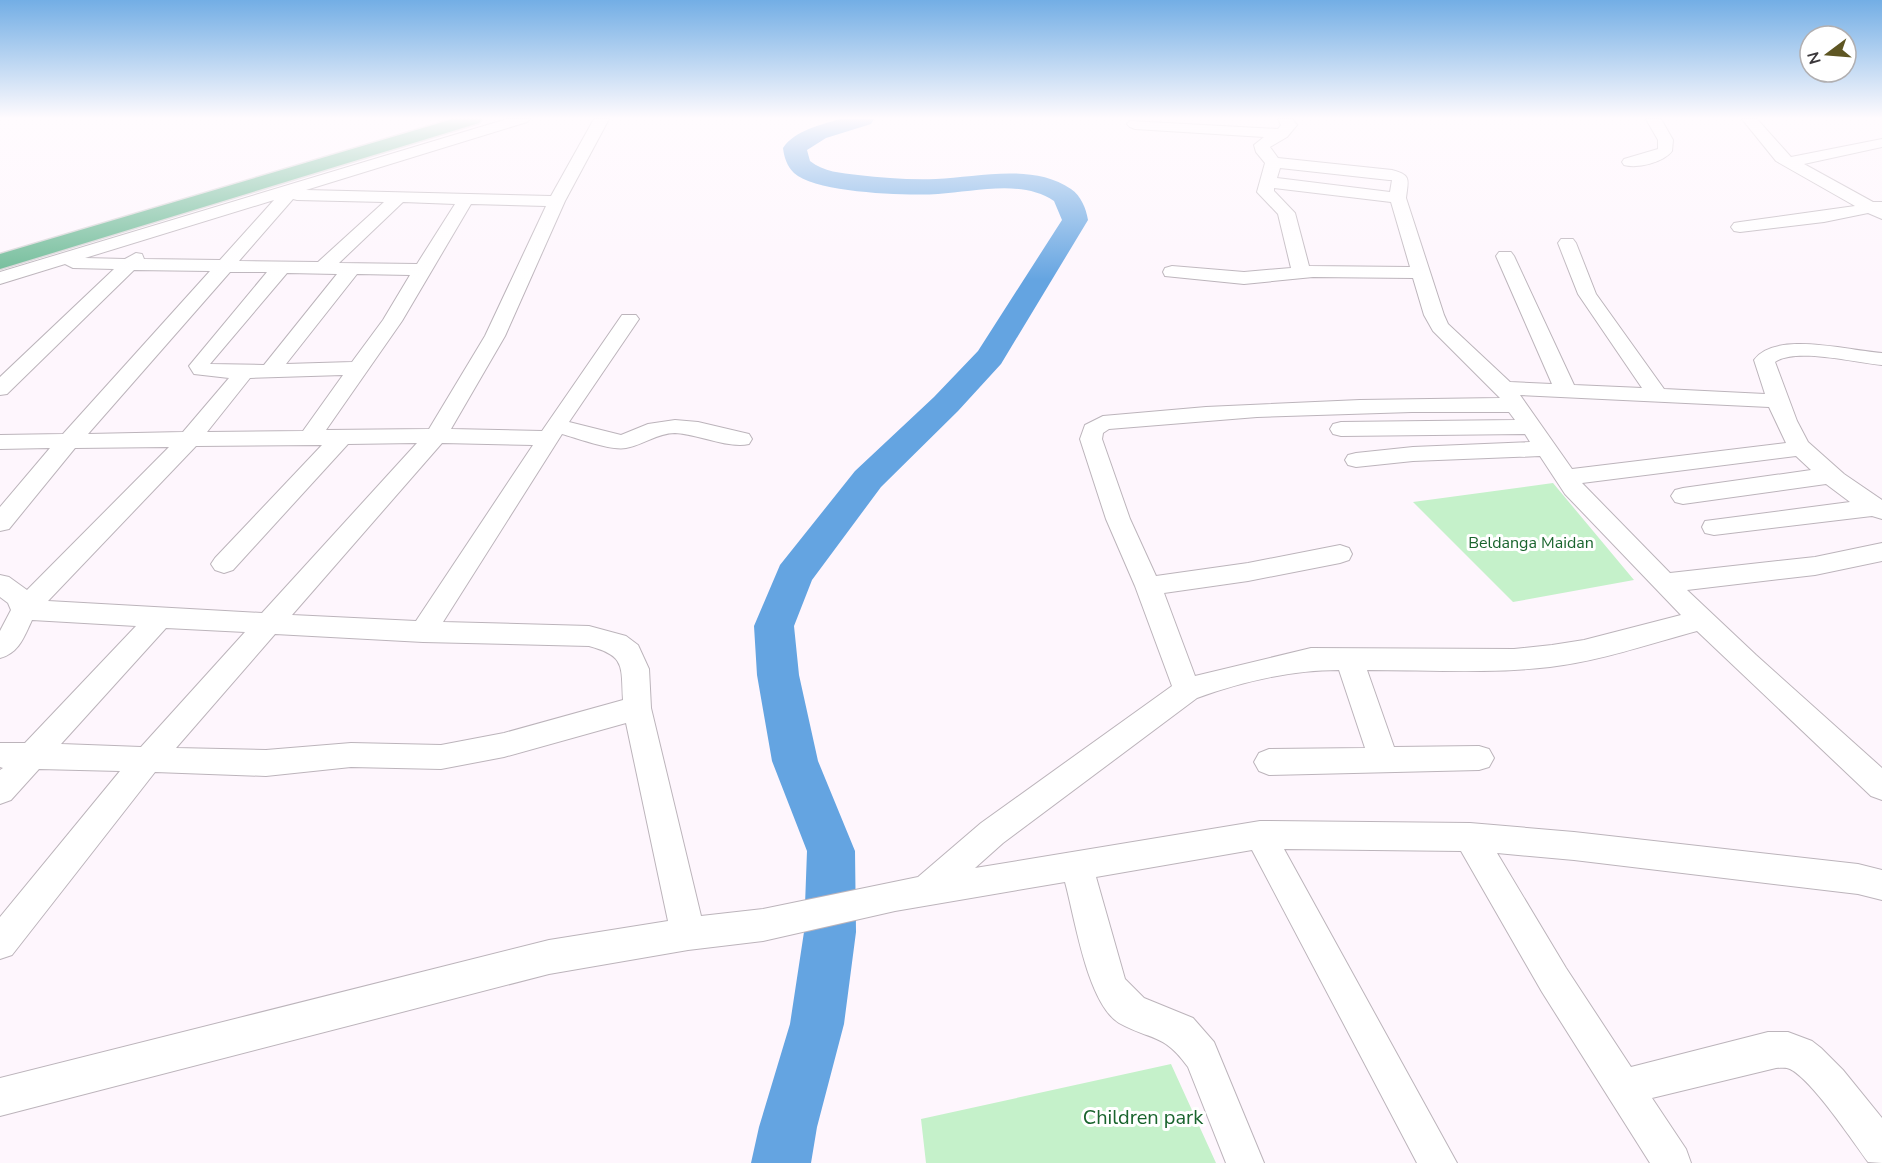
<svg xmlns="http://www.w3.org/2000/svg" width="1882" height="1163" font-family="'Nunito Sans',sans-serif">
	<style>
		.green { fill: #c5f1ca }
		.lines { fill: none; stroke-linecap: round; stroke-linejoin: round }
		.river { fill: #64a4e1; fill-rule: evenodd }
		.minor-casing { stroke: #bcb4bb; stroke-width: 2 }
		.trunk-casing { stroke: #d8d7d8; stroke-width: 3 }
		.minor { fill: #fff; fill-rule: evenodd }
		.trunk { fill: #6ebb97; fill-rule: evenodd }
		.labels { text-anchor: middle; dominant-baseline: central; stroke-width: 6; stroke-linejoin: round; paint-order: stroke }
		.park-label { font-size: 16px; fill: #19642d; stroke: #fff }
		.near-park-label { font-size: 20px; fill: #19642d; stroke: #fff }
	</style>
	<rect width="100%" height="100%" fill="#fef6fd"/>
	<path class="green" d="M1553,483L1634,580L1513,602L1413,502Z
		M1171,1064L1216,1163H926L921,1119Z"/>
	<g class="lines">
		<path class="river" d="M840,119H874L871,124L826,138L807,150L810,161C824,172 841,173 858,175C884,178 910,180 936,179C978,177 1033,163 1071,189C1081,196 1086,208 1088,220L1001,364L958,411L881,487L812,580L794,626L799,675L818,761L855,851L856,932L844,1024L817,1127L811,1163H751L759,1127L790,1024L804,932L807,851L772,761L757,675L754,626L780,565L855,471L934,397L978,351L1062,220L1054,201C1022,179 974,192 938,194C907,196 816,193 794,173C787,166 784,157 783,148C795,130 821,125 840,119Z"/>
		<g class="minor-casing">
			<path id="minor" d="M507,119H530L527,122L306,190L551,196L594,119H609L565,201L505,336L451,429L542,431L622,315H636L639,319L569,422L621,435L648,424L675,420L698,422L749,434L752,439L749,444C729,449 698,434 675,433C657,433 643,445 626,448C611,451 577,438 562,434L443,622L589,626L626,636L638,645L649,669L651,708L701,916L763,909L918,877L981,823L1172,686L1135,586L1106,519L1080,439L1085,425L1103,416L1206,407L1360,400L1500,398L1433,331L1424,315L1413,278L1313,277L1244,284L1165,276L1163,272L1165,268L1172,266L1244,272L1291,268L1278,214L1257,192L1265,163L1256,152L1254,145L1264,137L1135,129L1130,127L1127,124L1130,121L1278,129L1281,125L1278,119H1292L1297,125L1287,137L1270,147L1278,158L1392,170C1412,175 1408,180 1406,198L1444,315L1448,324L1510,382L1552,384L1496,256L1499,252H1511L1514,256L1574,385L1642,388L1578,294L1558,243L1561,239H1573L1576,243L1596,294L1664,389L1765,394L1754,360C1775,330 1850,351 1882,353V365C1857,363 1795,347 1775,362L1797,421L1808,442L1844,474L1882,500V519L1872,516L1714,535L1705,533L1702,527L1705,521L1850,502L1826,484L1683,504L1675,502L1671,496L1675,490L1683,488L1811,470L1796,456L1582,483L1670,573L1815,557L1882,543V561L1815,575L1687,590L1756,655L1882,768V800L1871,796L1697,631C1649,644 1600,661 1550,667C1490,674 1428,670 1367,670L1394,747L1479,746L1489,749L1494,758L1489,767L1479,770L1269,775L1259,771L1254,762L1259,753L1269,749L1365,748L1339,670C1292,670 1241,682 1197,698L1003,843L975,868L1260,821L1470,823L1574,832L1858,864L1882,870V900L1858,894L1574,860L1497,853L1566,968L1631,1067L1768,1032H1788L1812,1041L1821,1048L1843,1070L1882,1118V1163L1868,1162C1852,1140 1812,1080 1790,1069C1786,1067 1781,1068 1776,1068L1652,1098L1686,1149L1691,1163H1650L1542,992L1461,851L1284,849L1457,1163H1417L1252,850L1096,877L1125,979L1144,998L1193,1018L1214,1042L1264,1163H1226L1188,1067C1163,1032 1151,1041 1119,1023C1087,1003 1075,918 1065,882L895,911L763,941L688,950L549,974L0,1116V1078L549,940L668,921L626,723L504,757L441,769L351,767L266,776L155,772L12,955L0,959V917L120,771L39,769L11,800L0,804V770L3,768L0,767V743H25L136,626L32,620C24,637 19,653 0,658V631L11,610L8,603L0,597V575L9,577L27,590L169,447L75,448L9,529L0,531V507L50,448L0,449V435L63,434L210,271L134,270L7,394L0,395V377L114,269L73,268L65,264L0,284V272ZM1280,168L1389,180H1392L1390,192L1277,178ZM1274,188L1391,202L1410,267L1309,266L1295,213L1274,191ZM293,199L297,200L384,202L318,262L239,261ZM274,200L220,260L144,259L142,254L136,253L125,259L85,258ZM403,202L455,204L417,264L339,263ZM471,204L546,206L485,336L429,429L326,430L402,321ZM230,272H267L189,366L194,374L229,378L183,432L88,434ZM287,273L337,274L264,365L210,364ZM357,274L410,275L383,320L352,362L286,364ZM343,375L303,431L207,432L250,378ZM1520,395L1769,407L1786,443L1572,469ZM1412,412H1509L1515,420L1341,422L1333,424L1330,429L1333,434L1341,436L1525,434L1530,442L1413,447L1356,453L1348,455L1345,460L1348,465L1356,467L1413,461L1540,456L1565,494L1681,615L1584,640L1552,645L1514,649L1311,648L1195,676L1164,593L1248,581L1340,563L1349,560L1352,554L1349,548L1340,545L1248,563L1156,576L1130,519L1102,439L1103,433L1109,429L1257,417ZM417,443L262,613L48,601L196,446L322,445L215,558L211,564L215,570L224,573L233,570L348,444ZM442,443L533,445L416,621L292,615ZM166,628L245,632L141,747L61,744ZM275,634L423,642L589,646C626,656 621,666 623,700L504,733L441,745L351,743L266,750L176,748Z
				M1646,119H1661L1673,140L1672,151C1664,162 1638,169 1624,165L1622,162L1624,159L1658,149V140Z
				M1742,119H1757L1791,157L1882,139V147L1804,164L1873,202H1882V219L1868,213L1824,222L1740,232L1734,231L1731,227L1734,223L1740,222L1855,206L1776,161Z"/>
		</g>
		<g class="trunk-casing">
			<path id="trunk" d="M453,119H482L479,123L0,269V254Z"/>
		</g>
		<use href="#minor" class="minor"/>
		<use href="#trunk" class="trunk"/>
	</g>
	<linearGradient id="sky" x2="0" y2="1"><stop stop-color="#73aee5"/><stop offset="0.42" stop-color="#fffbfe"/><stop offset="1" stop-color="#fffbfe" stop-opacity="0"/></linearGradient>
	<rect width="1882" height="281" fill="url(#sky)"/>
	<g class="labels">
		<g class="park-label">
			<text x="1531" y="543">Beldanga Maidan</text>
		</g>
		<g class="near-park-label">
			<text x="1143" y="1117">Children park</text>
		</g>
	</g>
	<g transform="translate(1828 54) rotate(254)"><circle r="28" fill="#ffffff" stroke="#b1afb1" stroke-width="1.5"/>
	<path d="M0-4.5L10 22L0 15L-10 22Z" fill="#5e5623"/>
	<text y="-9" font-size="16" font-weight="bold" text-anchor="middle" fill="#3b383b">N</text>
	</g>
</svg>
